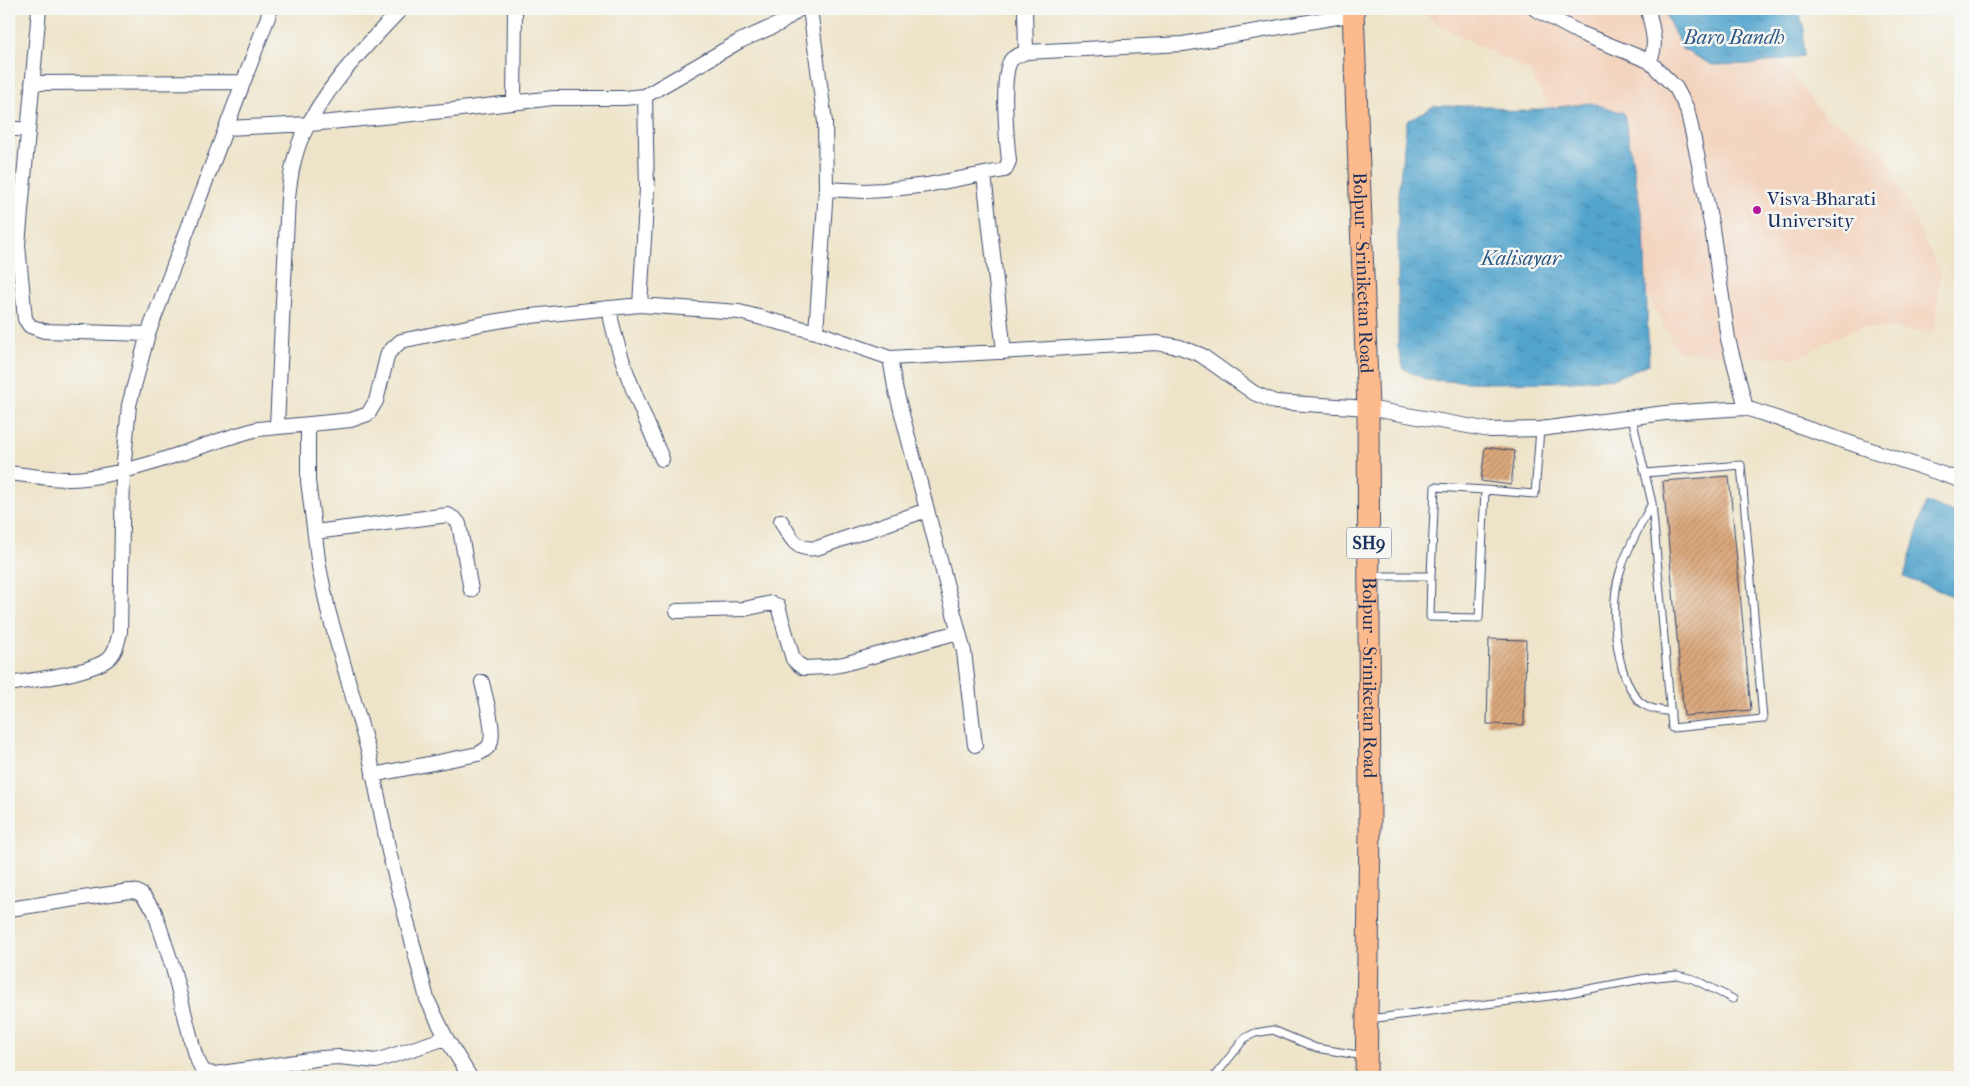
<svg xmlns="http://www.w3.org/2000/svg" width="1969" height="1086" font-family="'IM FELL French Canon',serif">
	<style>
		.built { fill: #f3d4be }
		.water { fill: url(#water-ripples); stroke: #366a96 }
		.building { fill: url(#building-hatch) }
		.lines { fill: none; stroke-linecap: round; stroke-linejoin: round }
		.lane-casing { stroke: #3b4a6e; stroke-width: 9 }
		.street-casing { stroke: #3b4a6e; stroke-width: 16 }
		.primary-casing { stroke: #3b4a6e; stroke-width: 23 }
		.lane { stroke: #fff; stroke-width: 7 }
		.street { stroke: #fff; stroke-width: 14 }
		.primary { stroke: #fcba8d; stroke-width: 21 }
		.poi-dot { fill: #b5179e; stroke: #f6f6f2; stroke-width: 2 }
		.labels { text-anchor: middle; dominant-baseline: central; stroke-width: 5; stroke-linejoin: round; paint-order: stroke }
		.shield { fill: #f6f6f2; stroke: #5d6b8a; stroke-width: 1 }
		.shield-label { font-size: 18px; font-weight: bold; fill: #1b2f5e }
		.poi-label { font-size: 19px; fill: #1b2f5e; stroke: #f6f6f2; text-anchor: start }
		.street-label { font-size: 19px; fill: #1b2f5e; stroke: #f6f6f2 }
		.water-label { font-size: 20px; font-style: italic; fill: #2e5885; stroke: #f6f6f2 }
	</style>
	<defs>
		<pattern id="water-ripples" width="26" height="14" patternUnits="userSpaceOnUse" patternTransform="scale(1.25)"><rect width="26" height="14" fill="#52a4cd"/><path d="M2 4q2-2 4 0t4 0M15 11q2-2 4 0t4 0" fill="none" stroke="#4386aa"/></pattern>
		<pattern id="building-hatch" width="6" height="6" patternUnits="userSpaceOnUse" patternTransform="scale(1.25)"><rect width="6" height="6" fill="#dca97c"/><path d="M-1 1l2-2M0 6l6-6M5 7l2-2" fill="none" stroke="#b28a69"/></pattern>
	</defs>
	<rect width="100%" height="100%" fill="#f6f6f2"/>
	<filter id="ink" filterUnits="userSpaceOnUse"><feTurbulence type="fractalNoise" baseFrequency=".02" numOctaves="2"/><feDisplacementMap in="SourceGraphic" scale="10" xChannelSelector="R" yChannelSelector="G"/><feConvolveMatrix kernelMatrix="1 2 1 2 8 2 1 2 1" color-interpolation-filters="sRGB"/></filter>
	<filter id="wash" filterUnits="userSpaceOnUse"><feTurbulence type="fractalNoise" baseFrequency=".0096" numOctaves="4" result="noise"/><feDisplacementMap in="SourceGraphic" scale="20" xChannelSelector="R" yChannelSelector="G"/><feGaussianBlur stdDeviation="1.12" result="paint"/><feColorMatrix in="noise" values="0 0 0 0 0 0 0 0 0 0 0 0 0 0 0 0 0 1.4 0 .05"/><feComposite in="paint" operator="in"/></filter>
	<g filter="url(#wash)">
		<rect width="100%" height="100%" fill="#eee4c9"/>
		<path class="built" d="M1423,9H1738L1826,118L1882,148L1940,273L1935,332L1861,327L1830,340L1800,358L1678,352L1529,71L1435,23Z"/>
		<path class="water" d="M1663,9H1798L1804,29L1803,56L1755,64L1712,65L1682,49Z
			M1591,103L1624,113L1644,228L1649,364L1615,378L1556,382L1492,383L1427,380L1404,369L1398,348V194L1407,121L1434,106H1490L1515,112Z
			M1926,502L1960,516V599L1904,577Z"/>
		<g id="blocks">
			<path class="building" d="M1485,447L1515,451L1511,485L1481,481Z
				M1729,476L1751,710L1684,716L1663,481Z
				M1489,639L1526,640L1524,725L1487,724Z"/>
		</g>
	</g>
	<g filter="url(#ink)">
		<use href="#blocks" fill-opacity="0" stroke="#3b4a6e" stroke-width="1"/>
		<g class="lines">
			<g class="lane-casing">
				<path id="lane" d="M1632,418L1652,503L1672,728L1763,719L1741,465L1645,473
					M1485,490L1535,494L1540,429
					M1652,503C1641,525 1627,548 1620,572C1609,606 1615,674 1639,701C1647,709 1660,710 1671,712
					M1372,576H1431L1435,487L1485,490L1479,618L1430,617L1431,576
					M1369,1019L1558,995L1647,978L1677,975L1693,979L1733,999
					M1214,1077L1245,1038L1255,1033L1273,1030L1316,1048L1364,1056"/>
			</g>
			<g class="street-casing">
				<path id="street" d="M39,9L18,245L25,319L30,326L44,331L148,334
					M810,9L825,122L826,189L816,332
					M1025,9L1026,52
					M1535,9L1580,33L1649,61L1676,88L1687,109L1694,140L1712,228L1728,339L1746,408
					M1648,9C1651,26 1659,45 1649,61
					M32,83L243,82
					M514,103L515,9
					M227,128L310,124L444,111L553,98H624L645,96L740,41L781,23L799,9
					M9,129H27
					M984,175L1004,352
					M826,189L865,191L884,190L927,185L1005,170L1009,161C1007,143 1000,70 1012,59C1015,56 1022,54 1026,52L1183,44L1354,14
					M640,305L647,189L645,96
					M609,308C618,362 642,409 662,459
					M890,358L895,387L964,652L975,745
					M308,425V481L319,567L328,610L370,757L389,852L427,999L446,1038L470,1077
					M277,426L288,198C290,178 293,158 301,139C324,88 363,49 401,9
					M9,473C33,476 60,481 85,478C145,471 200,444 258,429L351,420L368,414L376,401L388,353L401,341L486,323L521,317L640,305L739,312L816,332L890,358L1157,343L1180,347L1201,355L1254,393L1275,402L1368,408L1490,430L1540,429L1665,413L1746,408L1960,480
					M781,521C791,538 795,551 817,548L927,510
					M315,532L448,515L456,520L459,524L471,590
					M677,611L744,609L771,603L778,606L793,659L798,664L804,668L827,667L844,664L958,632
					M9,684C31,680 96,673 110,657C116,651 118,640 120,632L123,472L129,405L148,334L271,9
					M373,775L478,754C483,751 488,749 490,744C496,731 485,697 482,682
					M9,909L130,891L137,892L142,895L154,910L173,968L195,1055L202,1069L207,1073L215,1074L322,1058L339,1057L376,1061L446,1038"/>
			</g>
			<g class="primary-casing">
				<g id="primary">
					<path id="s1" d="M1353,9L1368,408L1370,831L1366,1077"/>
				</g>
			</g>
			<use href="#lane" class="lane"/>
			<use href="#street" class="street"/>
			<use href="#primary" class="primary"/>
		</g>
	</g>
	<circle class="poi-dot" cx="1757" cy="210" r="5"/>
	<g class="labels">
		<rect class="shield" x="1346.5" y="527.5" width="45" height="31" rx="4"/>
		<g class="shield-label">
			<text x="1369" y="543">SH9</text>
		</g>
		<g class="poi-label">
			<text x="1767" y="199">Visva-Bharati<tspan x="1767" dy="22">University</tspan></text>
		</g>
		<g class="street-label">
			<text stroke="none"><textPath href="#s1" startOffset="264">Bolpur - Sriniketan Road</textPath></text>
			<text stroke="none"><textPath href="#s1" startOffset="669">Bolpur - Sriniketan Road</textPath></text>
		</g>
		<g class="water-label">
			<text x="1734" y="37">Baro Bandh</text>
			<text x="1521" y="258">Kalisayar</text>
		</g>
	</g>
	<rect width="1969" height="1086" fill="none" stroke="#f6f6f2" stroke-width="30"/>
</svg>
